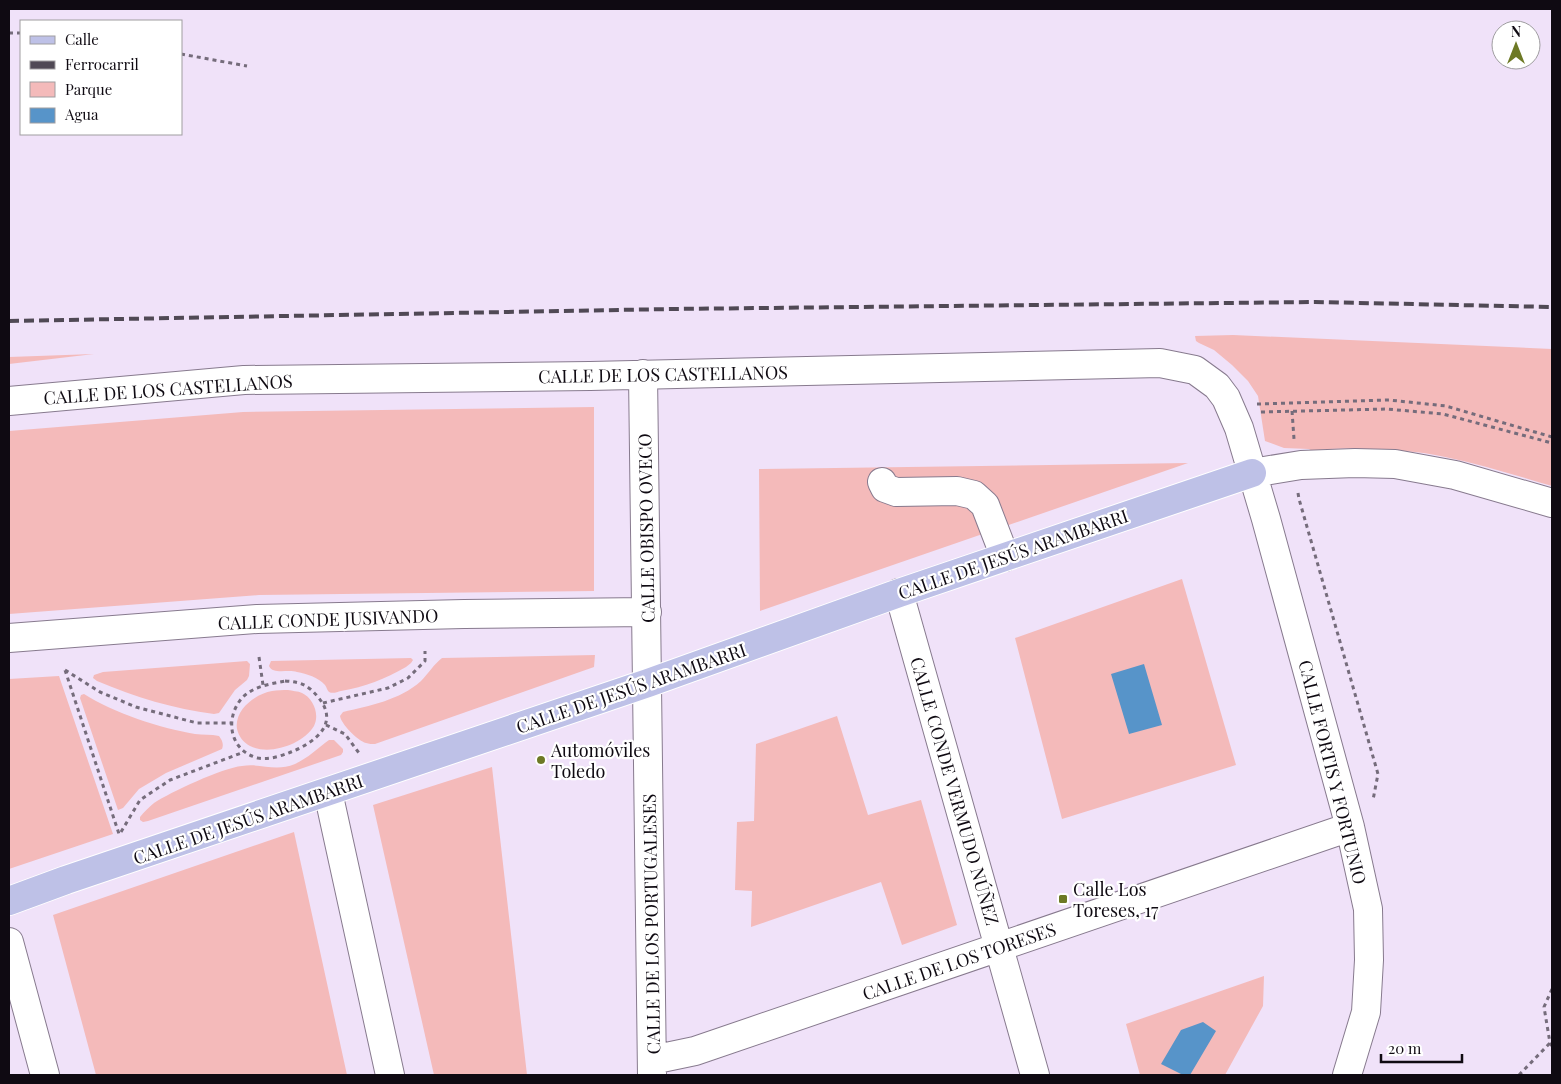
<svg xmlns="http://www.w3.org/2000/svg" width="1561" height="1084" font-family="'Playfair Display',serif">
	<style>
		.green { fill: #f4baba }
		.water { fill: #5794c9 }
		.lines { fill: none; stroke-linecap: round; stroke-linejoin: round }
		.minor-casing { stroke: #877a8e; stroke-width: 30 }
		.major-casing { stroke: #fff; stroke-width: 30 }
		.path { stroke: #756c7b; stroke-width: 3; stroke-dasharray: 4 4; stroke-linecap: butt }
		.minor { stroke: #fff; stroke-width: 28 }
		.major { stroke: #bec1e7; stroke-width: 28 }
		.rail { stroke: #504955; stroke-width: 4; stroke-dasharray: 10 5; stroke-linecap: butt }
		.poi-dot { fill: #6d7925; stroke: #fff; stroke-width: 2 }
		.labels { text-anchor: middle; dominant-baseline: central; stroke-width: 4.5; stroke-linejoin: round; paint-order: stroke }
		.street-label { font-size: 18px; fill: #0f0a12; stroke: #fff }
		.poi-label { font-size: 18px; fill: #0f0a12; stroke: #fff; text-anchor: start }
	</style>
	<rect width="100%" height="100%" fill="#f0e2f9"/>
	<path class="green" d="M1233,335L1552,349V486C1517,476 1481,464 1445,457C1419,451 1392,450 1365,449C1348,448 1329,448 1312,451L1309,449L1284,448L1265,441L1258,396L1248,381L1232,365L1214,350L1199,343L1196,341L1195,336Z
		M94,354L9,364V357Z
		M594,407V591L259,595L9,614V431L243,412Z
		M1188,463L760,611L759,469Z
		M1182,579L1236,765L1062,819L1015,638Z
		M595,655L594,667L375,744C372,744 369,744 366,743C358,741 341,724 340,716L343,712C369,706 400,700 421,681C428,674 434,664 442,658Z
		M411,658L413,660L411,663L406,667C385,679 365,687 341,691C337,692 333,694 329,692C327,690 327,688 325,685C318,677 307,674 297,672C288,669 273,675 269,666L271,661Z
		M247,661L250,664L249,676L247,680L235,690L219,713L214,714C174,709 135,697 97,681L93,678L94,675L103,672Z
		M59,676L113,834L9,869V679Z
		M288,690C292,691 298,691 302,693C313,698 320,714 314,726C303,744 270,756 250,746C243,742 239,737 237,729C234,710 255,694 272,691C277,690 283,690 288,690Z
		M84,694C114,713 160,728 195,734C203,735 211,734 219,736C222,740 224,744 222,749L166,773L139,789L123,808L118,810L80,698L81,695Z
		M837,716L868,815L921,800L957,925L902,945L881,882L751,927L752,891L735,890L737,822L754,821L756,744Z
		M329,740H334L343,749V752L341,755L148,821L143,822L140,820V817C144,812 149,807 154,803C171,792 222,768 242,766C261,763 275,772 295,764C308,758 318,748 329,740Z
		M492,767L527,1075H434L373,805Z
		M294,832L347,1075H96L53,915Z
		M1264,976L1263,1006L1225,1075H1140L1126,1024Z"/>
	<path class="water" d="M1144,664L1162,725L1129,734L1111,674Z
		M1203,1022L1216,1031L1190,1075H1183L1161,1064L1181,1030Z"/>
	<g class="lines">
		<g class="minor-casing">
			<path id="minor" d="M643,374L652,1075
				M9,401L244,380L590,376L1160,363L1195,370L1217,386L1226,398L1239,428L1266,519L1350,827L1368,909L1369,960L1366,1012L1347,1075
				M1252,473L1301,465L1355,463L1395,464L1455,475L1552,503
				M882,482L885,488L896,492L957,491L974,495L985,505L1005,557
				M899,593L1035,1075
				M9,638L257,619L464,614L647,612
				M328,792L390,1075
				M9,942L45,1075
				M652,1060L695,1051L1350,827"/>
		</g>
		<g class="major-casing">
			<path id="major" d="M9,901L66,880L648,683L899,593L1252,473"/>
		</g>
		<path class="path" d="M9,33H21
			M181,54L247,66
			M1257,404L1389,400L1446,406L1552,437
			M1292,411L1294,439
			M1261,412L1387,409L1443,414L1552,443
			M1298,493L1299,499L1378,774L1373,800
			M259,657L263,685
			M65,670L100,692L136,707L197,723H231
			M65,670L119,834
			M285,681C301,682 308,685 318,697C340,723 316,742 291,752C281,756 269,760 258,758C229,751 224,717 243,697C254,686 271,684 285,681Z
			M323,703L388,688L408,678L425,661V651
			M326,725L345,734L359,753
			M121,832L140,800L170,780L244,752
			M1552,989L1544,1007L1550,1043L1552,1046
			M1519,1075L1550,1043"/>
		<use href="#minor" class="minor"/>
		<use href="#major" class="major"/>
		<path class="rail" d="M9,321L672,309L1315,302L1552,307"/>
	</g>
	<g class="poi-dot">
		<circle cx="541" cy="760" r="5"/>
		<rect x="1058" y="894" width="10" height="10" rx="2.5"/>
	</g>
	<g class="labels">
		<g class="street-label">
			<text transform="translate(663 374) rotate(-1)">CALLE DE LOS CASTELLANOS</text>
			<text transform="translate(168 389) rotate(-4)">CALLE DE LOS CASTELLANOS</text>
			<text transform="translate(646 528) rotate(-91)">CALLE OBISPO OVECO</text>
			<text transform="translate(1013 554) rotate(-19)">CALLE DE JESÚS ARAMBARRI</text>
			<text transform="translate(328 619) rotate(-2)">CALLE CONDE JUSIVANDO</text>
			<text transform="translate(631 688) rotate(-19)">CALLE DE JESÚS ARAMBARRI</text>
			<text transform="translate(1333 772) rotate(76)">CALLE FORTIS Y FORTUNIO</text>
			<text transform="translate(955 791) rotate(74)">CALLE CONDE VERMUDO NÚÑEZ</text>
			<text transform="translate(248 819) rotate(-19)">CALLE DE JESÚS ARAMBARRI</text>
			<text transform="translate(651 924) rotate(-91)">CALLE DE LOS PORTUGALESES</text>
			<text transform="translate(959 961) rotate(-19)">CALLE DE LOS TORESES</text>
		</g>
		<g class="poi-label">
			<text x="551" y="750">Automóviles<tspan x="551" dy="21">Toledo</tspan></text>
			<text x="1073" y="889">Calle Los<tspan x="1073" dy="21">Toreses, 17</tspan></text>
		</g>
	</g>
	<rect width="1561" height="1084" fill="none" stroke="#0f0a12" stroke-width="20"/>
	<rect x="20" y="20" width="162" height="115" fill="#ffffff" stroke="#9f9da0"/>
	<rect x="30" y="36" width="25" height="8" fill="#bec1e7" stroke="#9f9da0"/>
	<text x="65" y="45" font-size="15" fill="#0f0a12">Calle</text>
	<rect x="30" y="61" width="25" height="8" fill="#504955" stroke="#9f9da0"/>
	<text x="65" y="70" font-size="15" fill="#0f0a12">Ferrocarril</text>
	<rect x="30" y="82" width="25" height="15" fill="#f4baba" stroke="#9f9da0"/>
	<text x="65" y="95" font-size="15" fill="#0f0a12">Parque</text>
	<rect x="30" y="108" width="25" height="15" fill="#5794c9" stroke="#9f9da0"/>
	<text x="65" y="120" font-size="15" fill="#0f0a12">Agua</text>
	<g transform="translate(1516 45)"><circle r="24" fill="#ffffff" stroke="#9f9da0"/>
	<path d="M0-4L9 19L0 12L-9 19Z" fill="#6d7925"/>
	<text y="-8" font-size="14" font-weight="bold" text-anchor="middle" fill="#0f0a12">N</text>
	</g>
	<path d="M1381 1054v8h81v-8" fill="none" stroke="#0f0a12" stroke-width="2.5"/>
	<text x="1388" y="1054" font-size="15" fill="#0f0a12" stroke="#ffffff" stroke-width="4" paint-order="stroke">20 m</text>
</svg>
